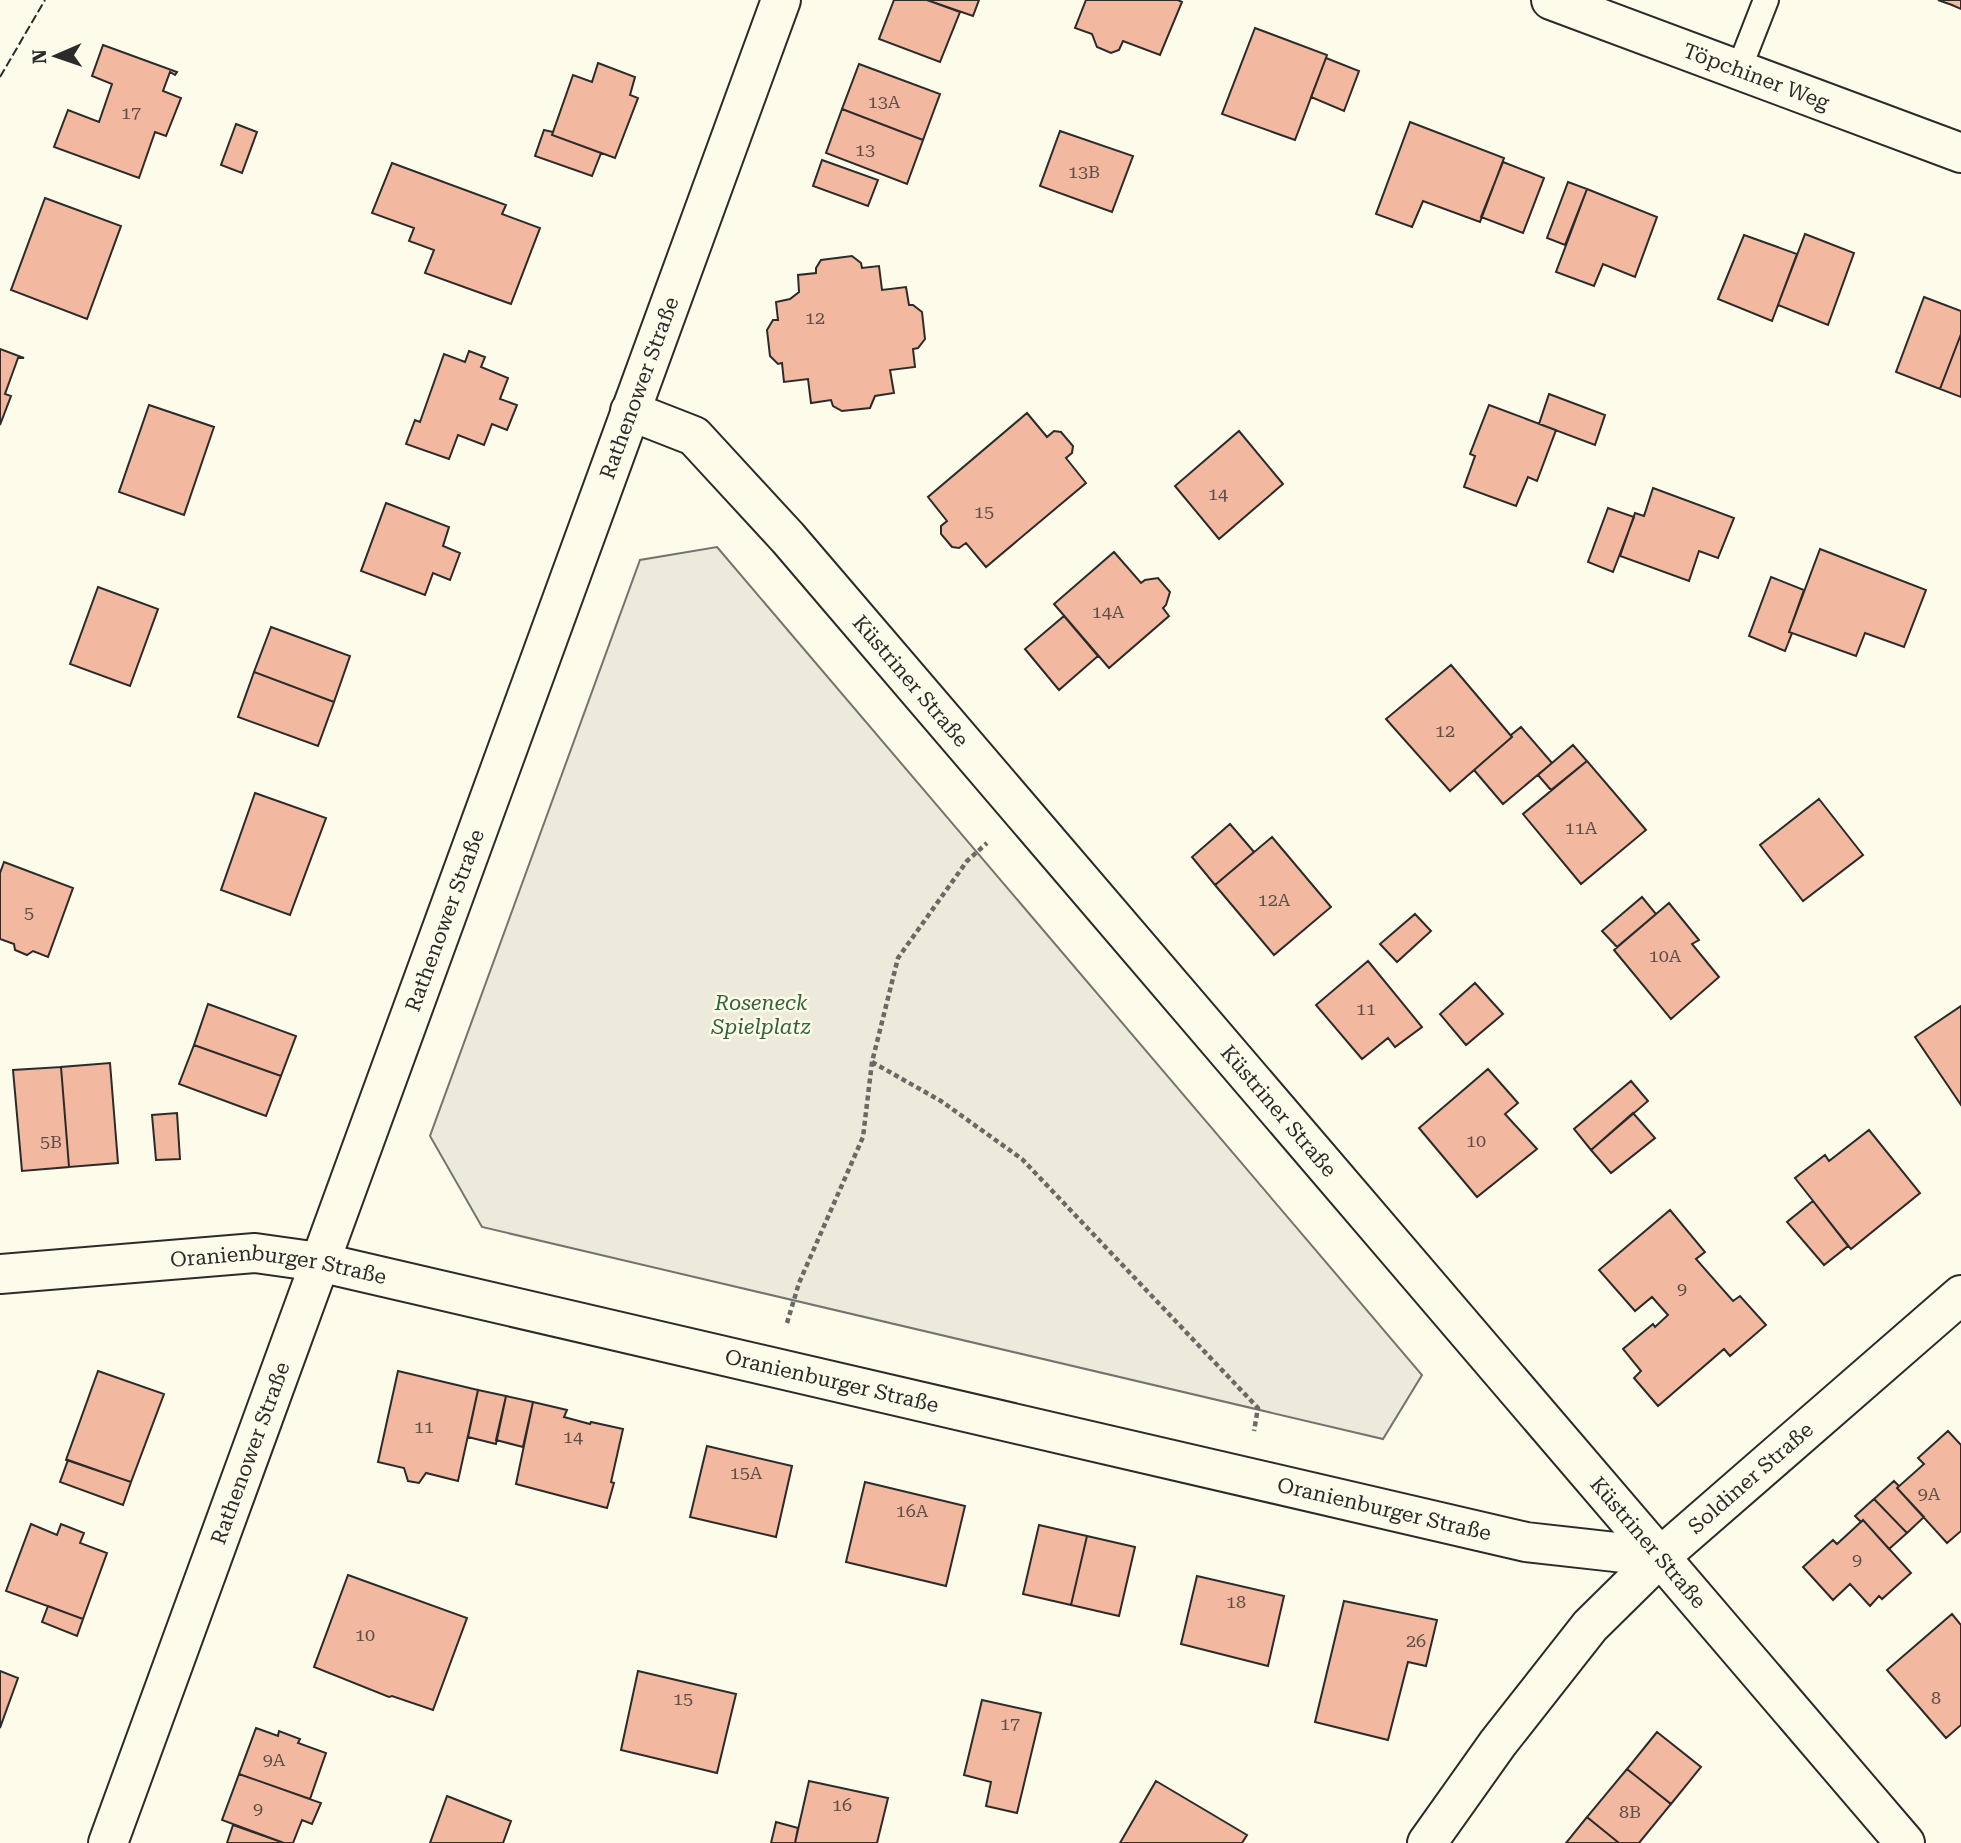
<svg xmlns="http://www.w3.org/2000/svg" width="1961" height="1843" font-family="'Roboto Serif',serif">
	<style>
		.green { fill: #ecebdb; stroke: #74746e; stroke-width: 2 }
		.building { fill: #f2b8a0; stroke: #2b2b2b; stroke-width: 2 }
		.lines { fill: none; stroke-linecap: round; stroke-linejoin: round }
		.service-casing { stroke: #2b2b2b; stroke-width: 28 }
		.minor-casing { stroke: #2b2b2b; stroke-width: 42 }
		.tertiary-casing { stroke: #2b2b2b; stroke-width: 42 }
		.path { stroke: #6a6964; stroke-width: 4.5; stroke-dasharray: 5 3.5; stroke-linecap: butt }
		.service { stroke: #fdfbea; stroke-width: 24 }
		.minor { stroke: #fdfbea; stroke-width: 38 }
		.tertiary { stroke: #fdfbea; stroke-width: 38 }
		.fence { stroke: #2b2b2b; stroke-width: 2; stroke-dasharray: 9 3.5; stroke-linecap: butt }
		.labels { text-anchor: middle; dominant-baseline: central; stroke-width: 5; stroke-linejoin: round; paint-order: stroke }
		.number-label { font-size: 18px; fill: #5d4e48 }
		.street-label { font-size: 21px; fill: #2b2b2b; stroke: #fdfbea }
		.park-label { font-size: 21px; font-style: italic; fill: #34623c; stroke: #fdfbea }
	</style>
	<rect width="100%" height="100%" fill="#fdfbea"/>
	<path class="green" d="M717,547L1422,1375L1383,1439L482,1227L430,1136L640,560Z"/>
	<path class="building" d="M894,0H927L960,12L940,62L879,39Z
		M927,0H979L973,16Z
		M1086,0H1178L1182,2L1160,55L1123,41L1119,50L1111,53L1097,47L1092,34L1075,28Z
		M1938,0H1961V9L1952,5Z
		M1255,28L1327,55L1295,140L1222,114Z
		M103,45L177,72L175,75L170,72L163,91L181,98L166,136L155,132L139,178L54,147L68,110L99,122L112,84L92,76Z
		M1326,58L1359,71L1344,111L1311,97Z
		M598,63L635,77L630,95L638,98L615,158L552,135L573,75L592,82Z
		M859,64L940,94L923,140L842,109Z
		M842,109L923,140L907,184L826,153Z
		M1410,122L1504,158L1480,222L1423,201L1412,227L1376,214Z
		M236,124L257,132L242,173L221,165Z
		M544,130L553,132L552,135L601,153L592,176L535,156Z
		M1060,131L1133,156L1112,212L1040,186Z
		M822,160L878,180L868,206L813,186Z
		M1503,162L1544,178L1523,233L1481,217Z
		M392,163L506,205L502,214L540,228L511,304L425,273L434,250L409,241L414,228L372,213Z
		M1568,182L1587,189L1565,245L1547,238Z
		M1587,189L1657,217L1635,277L1603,264L1594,286L1556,272Z
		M45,198L121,226L87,319L11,290Z
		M1805,234L1854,253L1828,325L1778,305Z
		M1744,235L1797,254L1772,321L1718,299Z
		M852,256L861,263L862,268L879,266L882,290L906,287L909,305H913L922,312L925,339L918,348L913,349L915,367L890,370L894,393L875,396L870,408L842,411L833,406L831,400L811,403L808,379L784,382L782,363L778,364L770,356L767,330L773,320H778L776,302L790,299L799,292L798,275L816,273V268L821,260Z
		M1924,297L1961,311V334L1940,389L1896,372Z
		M1961,334V397L1940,389Z
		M0,349L24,358H18L5,394L11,396L0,425Z
		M469,351L485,357L481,367L508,378L500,399L517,405L507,430L492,424L484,445L458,435L449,459L406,444L415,420L420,422L444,354L465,362Z
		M1549,394L1605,415L1595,445L1539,424Z
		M149,405L214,427L184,515L119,492Z
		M1489,405L1556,430L1537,481L1528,477L1516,506L1464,487L1475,456L1470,454Z
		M1027,413L1047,437L1054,431L1061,432L1073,446L1072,453L1066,458L1086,483L986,567L966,543L959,548L952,547L941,534V526L947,521L928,497Z
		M1239,431L1283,484L1219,539L1175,486Z
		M1653,488L1734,518L1718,558L1699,551L1689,581L1620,556L1635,513L1644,516Z
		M386,503L449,527L443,546L460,553L450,580L433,573L425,595L361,571Z
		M1608,508L1634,517L1613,572L1588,562Z
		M1820,549L1926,590L1904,647L1865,633L1856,656L1789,632Z
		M1114,552L1141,583L1145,580L1158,578L1170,592L1166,605L1163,608L1169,616L1109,668L1054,604Z
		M1771,577L1804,590L1789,632L1792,633L1785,651L1749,636Z
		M98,587L158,609L130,686L70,664Z
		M1064,616L1098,656L1059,690L1025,649Z
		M271,627L350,656L334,702L254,672Z
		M1451,665L1512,737L1450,791L1386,719Z
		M254,672L334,702L318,746L238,717Z
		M1521,727L1552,763L1503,804L1474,770L1512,737L1511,735Z
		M1573,745L1587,761L1551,790L1538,775Z
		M1587,761L1646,830L1581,884L1523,814Z
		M255,793L326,818L290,915L221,890Z
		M1819,799L1863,855L1803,901L1760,845Z
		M1230,824L1254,852L1215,885L1192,857Z
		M1272,837L1331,907L1274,955L1215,885Z
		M4,862L73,888L48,957L33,951L27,955L15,950L14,944L0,939V873Z
		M1642,897L1656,914L1617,947L1602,931Z
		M1669,903L1699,940L1692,944L1719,977L1671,1019L1614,950Z
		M1415,914L1431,931L1397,962L1380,944Z
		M1368,961L1422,1027L1395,1047L1388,1038L1362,1059L1316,1005Z
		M1475,983L1503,1014L1466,1045L1440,1014Z
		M208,1004L296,1036L281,1076L194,1045Z
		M1961,1006V1105L1915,1037Z
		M194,1045L281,1076L266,1116L179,1084Z
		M110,1063L118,1163L69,1167L61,1067Z
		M61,1067L69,1167L22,1171L13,1070Z
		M1488,1069L1518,1103L1505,1114L1537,1149L1477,1197L1419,1128Z
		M1631,1081L1648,1101L1591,1150L1574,1129Z
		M177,1113L180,1159L156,1160L152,1115Z
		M1633,1113L1655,1138L1611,1173L1591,1150Z
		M1869,1130L1920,1193L1851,1249L1795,1178L1825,1155L1829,1161Z
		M1813,1201L1848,1246L1824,1265L1787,1222Z
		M1670,1210L1705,1252L1696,1259L1733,1301L1740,1296L1766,1325L1730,1356L1724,1349L1658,1406L1634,1378L1641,1371L1623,1349L1653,1324L1655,1327L1668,1315L1652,1297L1635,1311L1599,1270Z
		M98,1371L164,1394L131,1482L66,1460Z
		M398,1371L478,1390L458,1481L426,1473L419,1483L408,1481L404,1468L378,1462Z
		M478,1390L506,1396L496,1444L468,1437Z
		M506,1396L533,1402L523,1447L496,1440Z
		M533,1402L567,1410L564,1417L590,1424L591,1422L623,1429L611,1482L614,1483L607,1508L516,1484Z
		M1948,1431L1961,1445V1531L1947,1543L1897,1488L1924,1464L1918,1458Z
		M707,1446L792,1466L776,1537L690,1517Z
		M68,1460L131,1482L123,1505L60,1482Z
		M1894,1481L1899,1486L1897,1488L1924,1517L1907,1533L1874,1499Z
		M865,1482L965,1506L946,1586L846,1562Z
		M1874,1499L1907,1533L1889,1549L1863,1520L1861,1522L1855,1516Z
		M1863,1520L1911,1573L1882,1599L1879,1596L1870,1606L1850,1584L1833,1600L1803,1567L1833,1540L1837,1544Z
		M31,1524L57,1535L61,1524L84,1533L80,1543L107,1553L83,1619L6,1591Z
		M1039,1525L1087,1536L1071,1605L1023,1594Z
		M1087,1536L1135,1547L1119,1616L1071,1605Z
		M348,1575L467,1618L433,1710L392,1696L389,1697L314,1667Z
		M1197,1576L1284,1596L1268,1666L1181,1644Z
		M1344,1601L1437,1620L1426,1666L1408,1662L1388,1740L1315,1722Z
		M48,1606L83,1619L77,1636L42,1622Z
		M1952,1614L1961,1625V1725L1946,1738L1887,1670Z
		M0,1671L18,1678L0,1728Z
		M638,1671L736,1694L717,1773L621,1750Z
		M982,1700L1041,1713L1017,1813L986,1806L991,1782L964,1775Z
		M256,1728L278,1736L279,1731L300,1739L298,1743L326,1753L310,1799L239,1774Z
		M1657,1732L1701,1767L1671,1804L1627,1769Z
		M1627,1769L1671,1804L1639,1843H1619L1587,1817Z
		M239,1774L321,1803L312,1824L302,1820L293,1843H284L222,1820Z
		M809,1781L888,1798L877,1843H795Z
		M1156,1781L1247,1835L1242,1843H1120Z
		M447,1796L511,1821L503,1843H430Z
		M1587,1817L1619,1843H1566Z
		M776,1822L798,1828L795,1843H771Z
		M233,1825L284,1843H227Z"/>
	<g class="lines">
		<g class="service-casing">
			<path id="service" d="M1739,69L1766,0"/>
		</g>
		<g class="minor-casing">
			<g id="minor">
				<path id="s1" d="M630,411L694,436L788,538L1905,1843"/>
				<path id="s2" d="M0,1274L255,1253L319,1262L1526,1542L1660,1557"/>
				<path id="s3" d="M108,1843L781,0"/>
				<path id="s4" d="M1427,1843L1498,1743L1590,1626L1660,1557L1961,1295"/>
			</g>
		</g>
		<g class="tertiary-casing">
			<g id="tertiary">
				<path id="s5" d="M1551,0L1961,153"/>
			</g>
		</g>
		<path class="path" d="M872,1062L941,1101L1022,1159L1258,1408L1254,1431
			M787,1323L799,1283L863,1137L872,1062L898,958L967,861L987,843"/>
		<use href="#service" class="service"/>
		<use href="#minor" class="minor"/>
		<use href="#tertiary" class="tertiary"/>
		<path class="fence" d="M0,77L45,0"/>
	</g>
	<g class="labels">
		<g class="number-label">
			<text x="884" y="101">13A</text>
			<text x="131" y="112">17</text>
			<text x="865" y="149">13</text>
			<text x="1084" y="171">13B</text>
			<text x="815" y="317">12</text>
			<text x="1218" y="493">14</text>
			<text x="984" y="511">15</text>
			<text x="1108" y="611">14A</text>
			<text x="1445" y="730">12</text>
			<text x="1581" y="827">11A</text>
			<text x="1274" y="899">12A</text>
			<text x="29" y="912">5</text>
			<text x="1665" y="955">10A</text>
			<text x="1366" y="1008">11</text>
			<text x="1476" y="1140">10</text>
			<text x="51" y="1141">5B</text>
			<text x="1682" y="1288">9</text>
			<text x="424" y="1426">11</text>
			<text x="573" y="1436">14</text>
			<text x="746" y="1472">15A</text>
			<text x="1929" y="1493">9A</text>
			<text x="912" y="1510">16A</text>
			<text x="1857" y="1559">9</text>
			<text x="1236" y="1601">18</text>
			<text x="365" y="1634">10</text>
			<text x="1416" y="1640">26</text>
			<text x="1936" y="1697">8</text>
			<text x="683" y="1698">15</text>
			<text x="1010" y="1723">17</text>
			<text x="274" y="1759">9A</text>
			<text x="842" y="1804">16</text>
			<text x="258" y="1808">9</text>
			<text x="1630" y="1811">8B</text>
		</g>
		<g class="street-label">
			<text stroke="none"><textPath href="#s5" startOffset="219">Töpchiner Weg</textPath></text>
			<text stroke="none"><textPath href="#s3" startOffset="1549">Rathenower Straße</textPath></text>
			<text stroke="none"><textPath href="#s1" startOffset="396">Küstriner Straße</textPath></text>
			<text stroke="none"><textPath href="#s3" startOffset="982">Rathenower Straße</textPath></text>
			<text stroke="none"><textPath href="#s1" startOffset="962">Küstriner Straße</textPath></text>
			<text stroke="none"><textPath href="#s2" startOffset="280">Oranienburger Straße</textPath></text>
			<text stroke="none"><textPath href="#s2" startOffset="847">Oranienburger Straße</textPath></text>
			<text stroke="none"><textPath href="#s3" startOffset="415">Rathenower Straße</textPath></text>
			<text stroke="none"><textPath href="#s4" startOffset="490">Soldiner Straße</textPath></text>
			<text stroke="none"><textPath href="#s2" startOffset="1414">Oranienburger Straße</textPath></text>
			<text stroke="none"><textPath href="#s1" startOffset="1530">Küstriner Straße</textPath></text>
		</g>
		<g class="park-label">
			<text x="761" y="1003">Roseneck<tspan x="761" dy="24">Spielplatz</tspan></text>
		</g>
	</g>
	<g transform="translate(56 56) rotate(268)" stroke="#fdfbea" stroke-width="5" paint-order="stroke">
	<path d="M0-5L12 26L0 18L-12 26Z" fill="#2b2b2b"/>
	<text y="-10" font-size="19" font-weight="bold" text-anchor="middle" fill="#2b2b2b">N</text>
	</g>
</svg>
